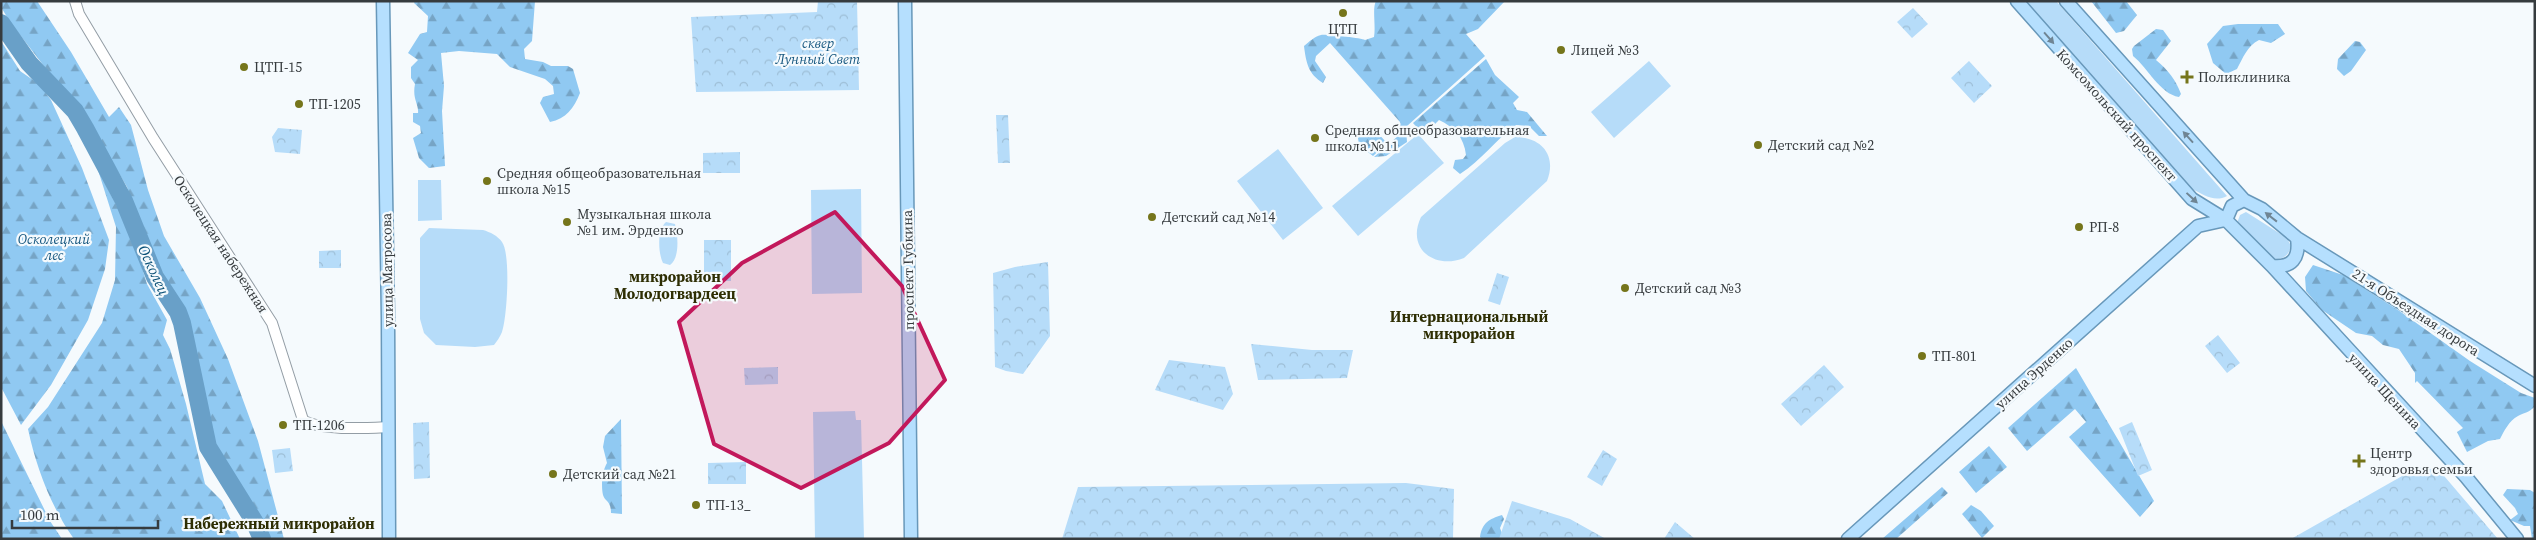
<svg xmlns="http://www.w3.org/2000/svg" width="2536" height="540" font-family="'Source Serif 4',serif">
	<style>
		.grass { fill: #b6dcf9 }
		.forest { fill: url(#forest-firs) }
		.park { fill: url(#park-crowns) }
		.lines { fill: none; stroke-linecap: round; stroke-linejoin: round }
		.river { stroke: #69a0c8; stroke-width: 18 }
		.minor-casing { stroke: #939da5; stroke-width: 12 }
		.major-casing { stroke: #6898ba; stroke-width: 15 }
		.minor { stroke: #fff; stroke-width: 10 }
		.major { stroke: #b5dffe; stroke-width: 12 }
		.oneway { fill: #6f8594 }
		.marked { fill: #c2185b; fill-opacity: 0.2; stroke: #c2185b; stroke-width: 4; stroke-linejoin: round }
		.poi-dot { fill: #75751b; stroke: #f5fafd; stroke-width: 2 }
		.labels { text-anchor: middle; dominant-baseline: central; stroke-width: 4.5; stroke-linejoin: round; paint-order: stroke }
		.poi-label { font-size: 14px; fill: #363b3e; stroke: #f5fafd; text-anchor: start }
		.park-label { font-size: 14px; font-style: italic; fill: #175880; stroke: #f5fafd }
		.street-label { font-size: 14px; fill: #363b3e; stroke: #f5fafd }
		.water-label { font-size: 15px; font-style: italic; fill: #094f76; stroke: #f5fafd }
		.neighbourhood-label { font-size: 15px; font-weight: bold; fill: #2e2e03; stroke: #f5fafd }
	</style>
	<defs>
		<pattern id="forest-firs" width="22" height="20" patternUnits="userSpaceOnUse" patternTransform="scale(1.25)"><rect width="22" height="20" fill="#90c9f2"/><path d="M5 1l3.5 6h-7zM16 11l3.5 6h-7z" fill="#76a4c5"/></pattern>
		<pattern id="park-crowns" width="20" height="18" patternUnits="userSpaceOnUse" patternTransform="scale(1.25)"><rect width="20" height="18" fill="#b6dcf9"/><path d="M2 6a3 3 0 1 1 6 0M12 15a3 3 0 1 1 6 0" fill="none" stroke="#9dbed6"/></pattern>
	</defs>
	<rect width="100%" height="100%" fill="#f5fafd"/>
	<path class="grass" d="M2024,1H2056L2227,196C2214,203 2203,194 2190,188Z
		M1649,61L1671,86L1614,138L1591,112Z
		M1418,134L1444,163L1358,236L1332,206Z
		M1515,137C1542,137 1557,156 1547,181L1464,258C1434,270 1406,248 1421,217L1505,143Z
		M1278,149L1323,208L1283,240L1237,181Z
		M418,180H441L442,220L418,221Z
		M861,189L862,293L812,294L811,190Z
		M2246,212L2287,238L2291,246C2289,255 2283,260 2274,259L2237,223L2240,215Z
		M666,222L675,224C678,235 680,258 670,265L663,263C658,253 657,229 666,222Z
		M429,228L483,230C490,232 498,236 502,242C511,254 507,318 502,332C500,337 497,341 494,345L475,347L436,345L424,333L420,319V238Z
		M855,411L856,420H861L864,539H815L813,412Z"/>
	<path class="forest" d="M1,1H37L71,52L109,117L119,107L131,125L148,190L164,236L200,298L228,359L258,441L284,539H267L252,503L227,468L212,437L188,322L141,231L127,187L94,131L10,22L1,7Z
		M415,1H535L532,41L524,49L525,59L543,62L551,66H568L573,69L580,93C574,108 566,119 550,122L540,103L543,97L554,94L553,86L545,79L510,67L497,54L459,51L441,53L444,86L442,111L445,166L429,168L419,158L413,138L421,133L420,126L413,122V113H418C419,104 412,99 415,84L411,78V67L418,60L408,53L420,34L427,32L428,16L414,3Z
		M1376,1H1505L1478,29L1466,34L1485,56L1397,135L1400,122L1330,43L1316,56L1315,61L1326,77L1323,83C1308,74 1306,62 1304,46C1310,41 1314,37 1321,35C1325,34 1361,38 1365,40L1374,37C1376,26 1372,8 1376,1Z
		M2091,1H2126L2137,15L2124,31L2116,33Z
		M2238,24H2278L2285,34L2271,43L2259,40C2247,46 2243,58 2237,69L2226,74L2213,63L2207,44L2223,26Z
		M2156,29L2163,30L2171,41L2156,60C2168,70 2176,80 2181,94L2179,97C2160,94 2148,68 2133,56L2132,49L2134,46Z
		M1,41L20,71L39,84L51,100L82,168L109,240L105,269L88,320L51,385L21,425L1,387Z
		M2355,41L2360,42L2366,50L2351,71L2344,76L2337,69L2338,59Z
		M1486,59L1495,75L1519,97L1513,103L1517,110L1527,112L1547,136H1539L1529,126L1516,125C1495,140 1482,160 1460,174L1453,168L1455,160L1463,159L1466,155C1464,137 1454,127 1439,120L1427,132L1420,131L1413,123Z
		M1365,127L1373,128L1387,143L1373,156L1359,145L1358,138Z
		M1406,129L1407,142L1386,156L1374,157Z
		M98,170L132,235L147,284L167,320L163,335L170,349L186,404L205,484L222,501L240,539H74C51,507 36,467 28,429L48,407L102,323L115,280L116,227Z
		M2313,265L2343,275L2398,310L2470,361L2521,393L2535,398V406C2529,413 2525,412 2518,416C2509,421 2504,431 2500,439L2488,441L2467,452L2457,432L2463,428L2417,381L2415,383V373L2399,349L2383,345L2372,336L2356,333L2322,310L2306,291L2305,277Z
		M2076,368L2154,501L2140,517L2069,437L2086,422L2075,409L2027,451L2008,428Z
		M621,419L622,514L611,513C611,500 605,502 603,495C601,486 602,471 607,463L603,447L605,436Z
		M1,421L50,521L62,539H1Z
		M1989,446L2007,467L1976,493L1959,472Z
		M1942,487L1948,493L1896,539H1882Z
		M2507,489L2530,490L2535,493V539H2532L2530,526H2524L2510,520L2518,514L2515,508L2503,495Z
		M1971,505L1981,511L1994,526L1982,538L1962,514Z
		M1502,515L1504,519L1500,528L1504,539H1482L1480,537C1482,523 1489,519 1502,515Z"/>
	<path class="park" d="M818,1H857L859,90L696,92L691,17L817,12Z
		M1913,8L1928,24L1912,38L1897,22Z
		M1969,61L1992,86L1974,103L1951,78Z
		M996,115H1008L1010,163H998Z
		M278,128L302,130L300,154L275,152L272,137Z
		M740,152V173H703V153Z
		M704,240H731V281H704Z
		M341,250V268H319V251Z
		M1048,262L1050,336L1023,374L1006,371L995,367L993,273L1015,267Z
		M1497,273L1509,277L1500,305L1488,301Z
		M2218,335L2240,363L2227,373L2205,346Z
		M1251,344L1312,350H1353L1347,378L1258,380Z
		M1169,360L1225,367L1233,394L1223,410L1155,390Z
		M1824,365L1844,387L1801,426L1781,404Z
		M778,367V384L745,385L744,368Z
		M429,422L430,478L414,479L413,423Z
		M2132,422L2152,470L2138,476L2119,428Z
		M290,448L293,471L275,473L272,450Z
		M1603,450L1617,459L1602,486L1587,477Z
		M746,462V484H708V463Z
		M2418,467L2439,470L2498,539H2291Z
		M1406,483L1454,489L1453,539H1062L1078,487Z
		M1512,501L1570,519L1606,539H1499Z
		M1675,522L1695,539H1664Z"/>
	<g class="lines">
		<path class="river" d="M1,23L29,63L75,111L85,128L124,201L155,277L178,312L182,323L208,447L254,521L262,539"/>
		<g class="minor-casing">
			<path id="minor" d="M75,1L79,14L153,138L272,323L303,420C321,431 367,428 389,427"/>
		</g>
		<g class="major-casing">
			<path id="major" d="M383,1L388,318L389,539
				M905,1L911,539
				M2017,1L2192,199L2226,220L2272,266L2466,477L2517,539
				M2066,1L2244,200L2262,209L2297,238L2535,386
				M2226,220L2232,206L2244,200
				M2272,266C2292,268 2300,258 2297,238
				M1848,539L2198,226L2225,220"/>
		</g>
		<use href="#minor" class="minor"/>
		<use href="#major" class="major"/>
	</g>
	<defs><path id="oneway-solid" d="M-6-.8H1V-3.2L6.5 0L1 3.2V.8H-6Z" transform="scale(1.25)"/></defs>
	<g class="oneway">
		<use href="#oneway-solid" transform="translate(2049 38) rotate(49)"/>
		<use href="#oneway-solid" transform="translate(2188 137) rotate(-132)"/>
		<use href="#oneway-solid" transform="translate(2192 198) rotate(43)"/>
		<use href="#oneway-solid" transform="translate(2271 217) rotate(-142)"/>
	</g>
	<path class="marked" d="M835,212L902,286L945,380L889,443L801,488L714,444L679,322L742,263Z"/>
	<g class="poi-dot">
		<circle cx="1343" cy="13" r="5"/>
		<circle cx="1561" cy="50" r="5"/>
		<circle cx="244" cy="67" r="5"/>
		<path d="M2184.5 69.5h5v5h5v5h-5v5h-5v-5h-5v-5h5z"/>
		<circle cx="299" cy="104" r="5"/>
		<circle cx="1315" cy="138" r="5"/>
		<circle cx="1758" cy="145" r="5"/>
		<circle cx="487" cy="181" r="5"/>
		<circle cx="1152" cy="217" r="5"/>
		<circle cx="567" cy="222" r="5"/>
		<circle cx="2079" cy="227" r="5"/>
		<circle cx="1625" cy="288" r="5"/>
		<circle cx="1922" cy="356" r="5"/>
		<circle cx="283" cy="425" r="5"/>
		<path d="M2356.5 453.5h5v5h5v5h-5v5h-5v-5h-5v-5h5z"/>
		<circle cx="553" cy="474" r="5"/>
		<circle cx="696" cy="505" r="5"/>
	</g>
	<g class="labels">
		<g class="poi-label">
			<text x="1343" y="29" text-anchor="middle">ЦТП</text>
			<text x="1571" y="50">Лицей №3</text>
			<text x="254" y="67">ЦТП-15</text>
			<text x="2198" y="77">Поликлиника</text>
			<text x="309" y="104">ТП-1205</text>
			<text x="1325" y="130">Cредняя общеобразовательная<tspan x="1325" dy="16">школа №11</tspan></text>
			<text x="1768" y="145">Детский сад №2</text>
			<text x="497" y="173">Средняя общеобразовательная<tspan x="497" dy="16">школа №15</tspan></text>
			<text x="577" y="214">Музыкальная школа<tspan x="577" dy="16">№1 им. Эрденко</tspan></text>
			<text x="1162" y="217">Детский сад №14</text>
			<text x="2089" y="227">РП-8</text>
			<text x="1635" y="288">Детский сад №3</text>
			<text x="1932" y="356">ТП-801</text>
			<text x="293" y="425">ТП-1206</text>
			<text x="2370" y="453">Центр<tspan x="2370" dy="16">здоровья семьи</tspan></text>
			<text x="563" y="474">Детский сад №21</text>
			<text x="706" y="505">ТП-13_</text>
		</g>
		<g class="park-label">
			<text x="818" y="43">сквер<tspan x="818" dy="16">Лунный Свет</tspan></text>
			<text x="54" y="239">Осколецкий<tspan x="54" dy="16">лес</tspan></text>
		</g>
		<g class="street-label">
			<text transform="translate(2117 115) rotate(48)">Комсомольский проспект</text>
			<text transform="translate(221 244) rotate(57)">Осколецкая набережная</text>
			<text transform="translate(387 270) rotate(-91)">улица Матросова</text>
			<text transform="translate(908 270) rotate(-91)">проспект Губкина</text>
			<text transform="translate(2416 312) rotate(33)">21-я Объездная дорога</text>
			<text transform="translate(2034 373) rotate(-42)">улица Эрденко</text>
			<text transform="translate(2385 391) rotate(47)">улица Щенина</text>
		</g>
		<g class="water-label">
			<text transform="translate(154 270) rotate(65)">Осколец</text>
		</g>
		<g class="neighbourhood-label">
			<text x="675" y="276">микрорайон<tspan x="675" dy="17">Молодогвардеец</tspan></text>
			<text x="1469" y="316">Интернациональный<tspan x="1469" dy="17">микрорайон</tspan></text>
			<text x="279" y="523">Набережный микрорайон</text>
		</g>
	</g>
	<rect width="2536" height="540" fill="none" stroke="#363b3e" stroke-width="5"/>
	<path d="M12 520v8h146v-8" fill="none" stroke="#363b3e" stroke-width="2.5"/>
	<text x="20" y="520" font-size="15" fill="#363b3e" stroke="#f5fafd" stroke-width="4" paint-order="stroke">100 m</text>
</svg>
